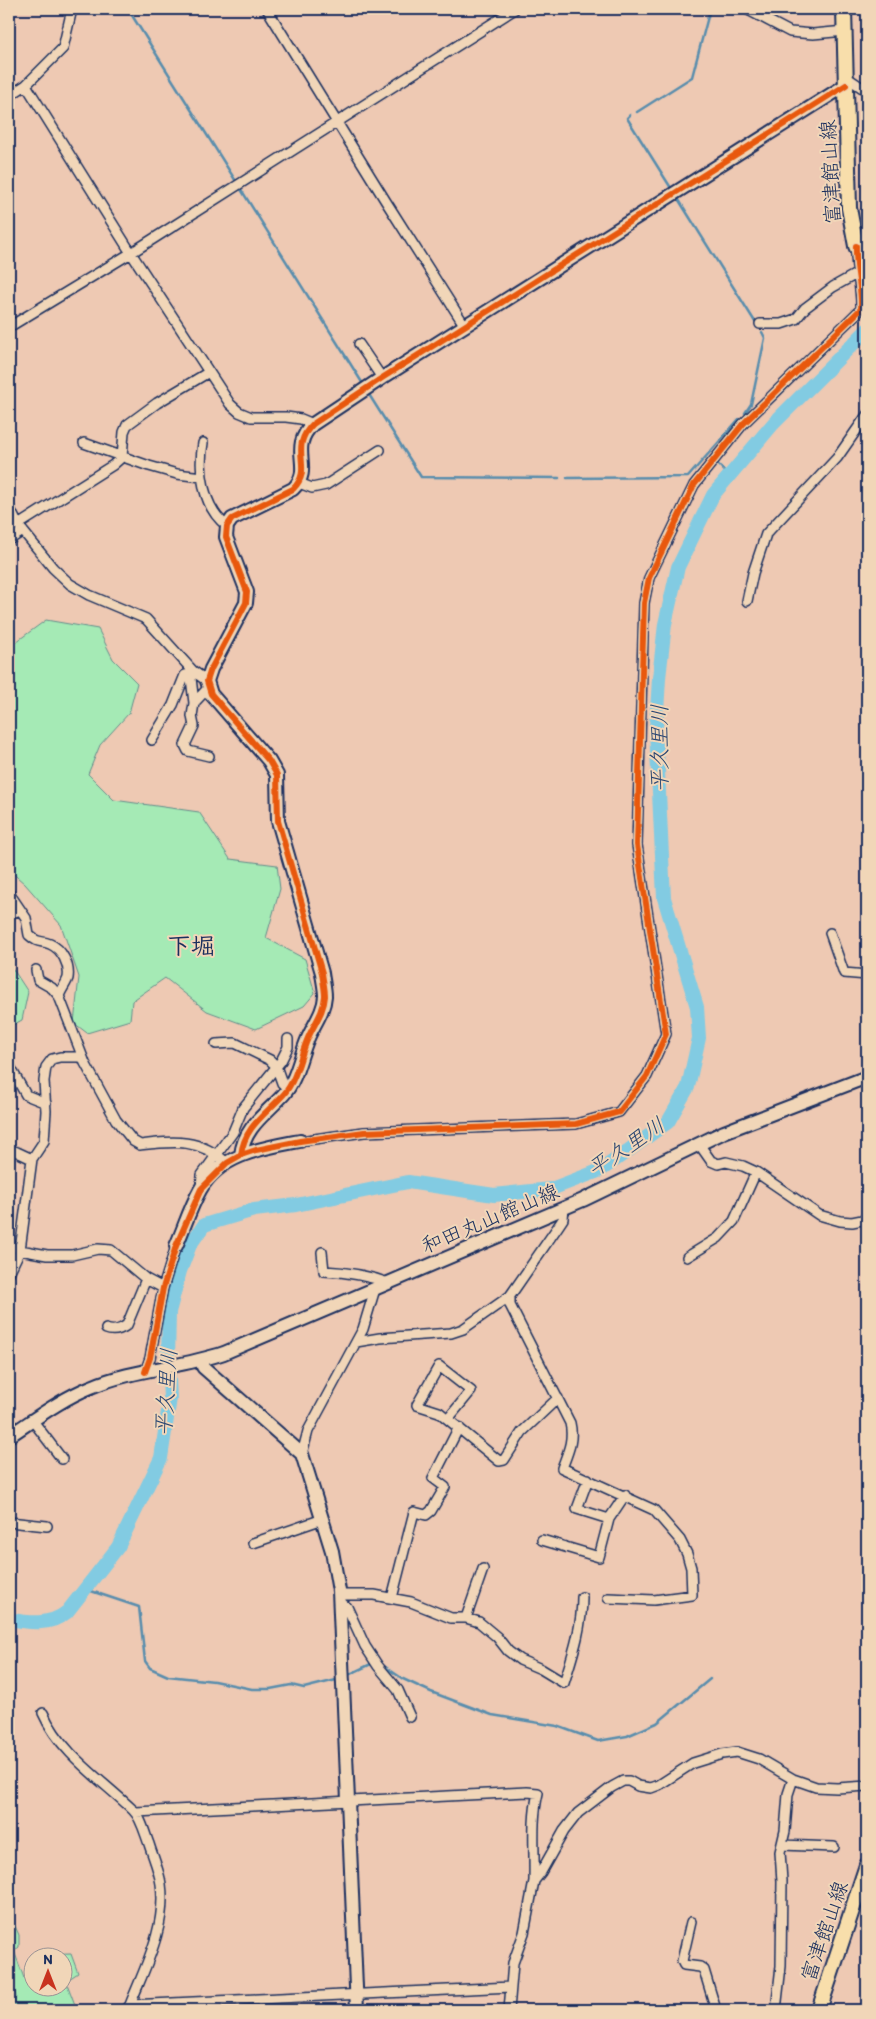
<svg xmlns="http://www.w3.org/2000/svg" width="876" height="2019" font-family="Itim,'Klee One',sans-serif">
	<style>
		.green { fill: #a5eab5; stroke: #608c8a }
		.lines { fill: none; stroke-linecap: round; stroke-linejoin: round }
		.stream { stroke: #598dad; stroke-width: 2.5 }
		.river { stroke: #82cbe2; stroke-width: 14 }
		.street-casing { stroke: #1b2f5e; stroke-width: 12 }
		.secondary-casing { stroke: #1b2f5e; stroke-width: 16 }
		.primary-casing { stroke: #1b2f5e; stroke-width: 18 }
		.street { stroke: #f1d6b8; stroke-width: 9 }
		.secondary { stroke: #f1d6b8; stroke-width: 12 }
		.primary { stroke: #f8deab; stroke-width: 14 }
		.cycleway-casing { stroke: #f1d6b8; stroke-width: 9 }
		.cycleway { stroke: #e8590c; stroke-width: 6 }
		.labels { text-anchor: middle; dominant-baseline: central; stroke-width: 4; stroke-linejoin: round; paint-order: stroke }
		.street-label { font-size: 21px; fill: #1b2f5e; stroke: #f1d6b8 }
		.water-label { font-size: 22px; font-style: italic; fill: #2a4672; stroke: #f1d6b8 }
		.quarter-label { font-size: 24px; font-weight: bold; fill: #1b2f5e; stroke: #f1d6b8 }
	</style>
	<rect width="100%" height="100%" fill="#eec9b3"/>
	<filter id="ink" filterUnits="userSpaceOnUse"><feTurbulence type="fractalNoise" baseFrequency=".02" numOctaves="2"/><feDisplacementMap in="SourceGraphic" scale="10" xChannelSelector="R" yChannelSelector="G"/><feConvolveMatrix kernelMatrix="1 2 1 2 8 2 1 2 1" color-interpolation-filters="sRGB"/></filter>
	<g filter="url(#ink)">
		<path class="green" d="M46,620L98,629L113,659L137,683L129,713L100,745L88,774L114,800L199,812L230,859L277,865L280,889L266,938L305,959L315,993L304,1006L256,1029L207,1011L165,978L132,1001L130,1020L87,1033L74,1023L79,977L61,925L25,884L9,870V647Z
			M9,963L28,992L22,1020L9,1027Z
			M9,1913L19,1935V1947L14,1951L24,1978L30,1971L26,1966L32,1957V1986H62V1956H33L35,1955L71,1954L78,1973L66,1981L77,2010H59L49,2008V2010H13L15,2006L14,2001L16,1997L14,1986L9,1978Z"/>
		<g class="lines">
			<path class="stream" d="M128,9L363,384
				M637,112L692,77L710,9
				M630,115L627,118L671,188
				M677,197L757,325
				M368,393L421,477L559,478
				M745,413L751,404L765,338L762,332
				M716,462L729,476
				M567,478L688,477L739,419
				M85,1589L139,1607L145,1661L150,1668L168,1676L214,1681L252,1689H270L291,1685L304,1688L336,1680
				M384,1666L403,1679L431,1692L492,1715L557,1726L598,1741L627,1736L657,1723L710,1679
				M348,1675L371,1664"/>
			<path class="river" d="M9,1619C29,1623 50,1626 67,1612L118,1547L161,1458L170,1398L168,1360L169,1312L180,1271L190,1245L204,1225L254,1210L296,1205L408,1182L494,1195L551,1189L601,1170L668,1122L688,1087L699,1038L697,1007L664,898L656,729L659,678L665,624L678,567L713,495L773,424L867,330"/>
			<g class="street-casing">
				<path id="street" d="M267,9L385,200L465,326
					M746,9L790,32L813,34L845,31
					M846,77L867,91
					M26,85L131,253L230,404L239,412L251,417H286L301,419L313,424
					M9,96L26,85L63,48L72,9
					M760,324H781L796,319L805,308L833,287L858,273
					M9,327L131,253L515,9
					M359,344L382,378
					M84,443L149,466L177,474L202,477
					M203,443C198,471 203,508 227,526
					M299,483L312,488L326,485L380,450
					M9,507L18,525L53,568L70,584L89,595L146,619L193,671L207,681
					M18,525L113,465L122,457L124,432L127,425L157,403L209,372
					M9,540L23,531
					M747,601L753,573L766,534L837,458L867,415
					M209,687L194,703L192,716L194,726L185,745L188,751L209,756
					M152,740L173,705L185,675L189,674L191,678L194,703
					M9,893L26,918L29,935C39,944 40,940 50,944C62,949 70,965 68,978C66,984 61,990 59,996L85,1063L116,1120L133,1141L140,1145C175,1141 199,1138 227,1163
					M9,914L20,910
					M830,933L844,973L867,975
					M36,970L38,980L52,988L59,996
					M216,1044L235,1043L270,1060L276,1066L282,1083L288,1089
					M9,1065L26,1095L46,1103
					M300,1141L364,1132L576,1124L619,1112L647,1076L666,1034L637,845L644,603L649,578L694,485L743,424L861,309C862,288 855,269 856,249
					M699,1144L711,1161L718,1164L726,1162L743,1166L756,1172L819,1215L840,1221L852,1222L867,1219
					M9,1149L17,1152L32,1159
					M201,1189L202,1175L233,1132L243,1108L281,1061L288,1047V1039
					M564,1207L563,1219L557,1228L510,1296V1305L570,1423C574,1440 568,1452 562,1468L654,1510L680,1540L687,1554L691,1568L692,1595L654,1600L608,1598
					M9,1244L20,1250L47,1255H72L98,1249L111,1250L146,1279L163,1288
					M322,1252L324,1271C347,1272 367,1275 388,1283
					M687,1257L718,1238L734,1221L756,1172
					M9,1273L20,1250L32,1159L44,1141L46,1111L44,1081L46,1067L52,1059L60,1057H82
					M106,1329C114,1332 120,1330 127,1325L146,1279
					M356,1342L380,1338L451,1333L463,1329L510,1296
					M145,1372L150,1358L163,1288L176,1246
					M448,1419L471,1391L439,1366L417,1405L439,1412L499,1461L504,1460L522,1432L558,1398
					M33,1421L62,1459
					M302,1454L308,1431L363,1329L375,1289
					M588,1479L577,1509L609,1519
					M9,1522L47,1526
					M542,1540L599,1557L609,1519L625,1495
					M253,1543L323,1519
					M339,1595H374L411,1602L451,1618H466L479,1622L497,1637L508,1651L520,1660L541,1669L564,1683C573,1654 582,1628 582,1597
					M392,1598L414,1512L426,1515L431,1511L445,1487L433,1478L459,1427
					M339,1601L347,1607L365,1646L378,1666L398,1690L410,1717
					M466,1618L483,1569
					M43,1713C61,1754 102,1780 133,1810C141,1817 145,1834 149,1844C153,1857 159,1870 161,1884C167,1926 145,1967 130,2005L126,2010
					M136,1812L527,1792L538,1793C531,1822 535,1851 534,1881
					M782,1845L834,1847
					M691,1922L682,1961L684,1965L700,1967L704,1970L716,2010
					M130,2005L511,1987
					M509,2010L513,1963L524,1933L534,1881L541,1872L564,1831L578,1813L612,1787L623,1781H629L638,1786L651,1788L659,1785L693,1763L722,1754L737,1752L759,1759L793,1779L816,1787L837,1788L867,1786
					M776,2010L781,1966L782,1881L780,1852L785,1831L788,1794L793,1779"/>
			</g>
			<g class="secondary-casing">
				<path id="secondary" d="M241,1155C244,1127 266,1114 284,1094C297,1079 300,1056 308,1038C314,1024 324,1012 325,996C325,989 323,981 322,973L278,821L277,775L269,761L211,694L207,681L211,669L246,603L247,592L226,537L227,526L232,519L293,489C315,468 287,449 313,424L382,378L846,85
					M176,1246C184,1228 190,1208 200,1190C220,1154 263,1148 300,1141
					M203,1360V1367L302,1454L332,1551L339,1591L357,2010
					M9,1436C35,1419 61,1399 91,1387C133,1369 180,1368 224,1353L583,1200L724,1132L867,1077"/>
			</g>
			<g class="primary-casing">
				<path id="primary" d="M844,9L849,208L856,246L867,271
					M819,2010L867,1865"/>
			</g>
			<use href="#street" class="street"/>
			<use href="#secondary" class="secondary"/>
			<use href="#primary" class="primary"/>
			<g class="cycleway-casing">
				<path id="cycleway" d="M241,1155C244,1127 266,1114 284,1094C297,1079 300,1056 308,1038C314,1024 324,1012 325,996C325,989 323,981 322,973L278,821L277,775L269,761L211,694L207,681L211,669L246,603L247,592L226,537L227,526L232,519L293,489C315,468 287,449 313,424L382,378L846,85
					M145,1372L150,1358L163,1288L176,1246L201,1189L227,1163L241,1155L256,1150L300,1141L364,1132L576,1124L619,1112L647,1076L666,1034L637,845L644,603L649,578L694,485L743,424L861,309C862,287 855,267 856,246"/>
			</g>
			<use href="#cycleway" class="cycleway"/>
		</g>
	</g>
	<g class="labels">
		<g class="street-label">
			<text transform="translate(830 172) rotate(-93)">富津館山線</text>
			<text transform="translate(490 1218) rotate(-23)">和田丸山館山線</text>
			<text transform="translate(824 1931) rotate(-71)">富津館山線</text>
		</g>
		<g class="water-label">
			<text transform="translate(659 748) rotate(-90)">平久里川</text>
			<text transform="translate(626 1147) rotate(-34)">平久里川</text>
			<text transform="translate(166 1392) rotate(-86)">平久里川</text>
		</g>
		<g class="quarter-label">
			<text x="191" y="945">下堀</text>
		</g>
	</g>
	<rect width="876" height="2019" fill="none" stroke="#f1d6b8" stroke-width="30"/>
	<rect x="15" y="15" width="846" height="1989" fill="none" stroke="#1b2f5e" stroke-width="2" filter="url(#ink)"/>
	<g transform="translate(48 1972)"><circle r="24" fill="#f1d6b8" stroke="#9b9394"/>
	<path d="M0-4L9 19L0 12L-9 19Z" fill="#c8321e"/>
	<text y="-8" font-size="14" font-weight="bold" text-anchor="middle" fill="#1b2f5e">N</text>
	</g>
</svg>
